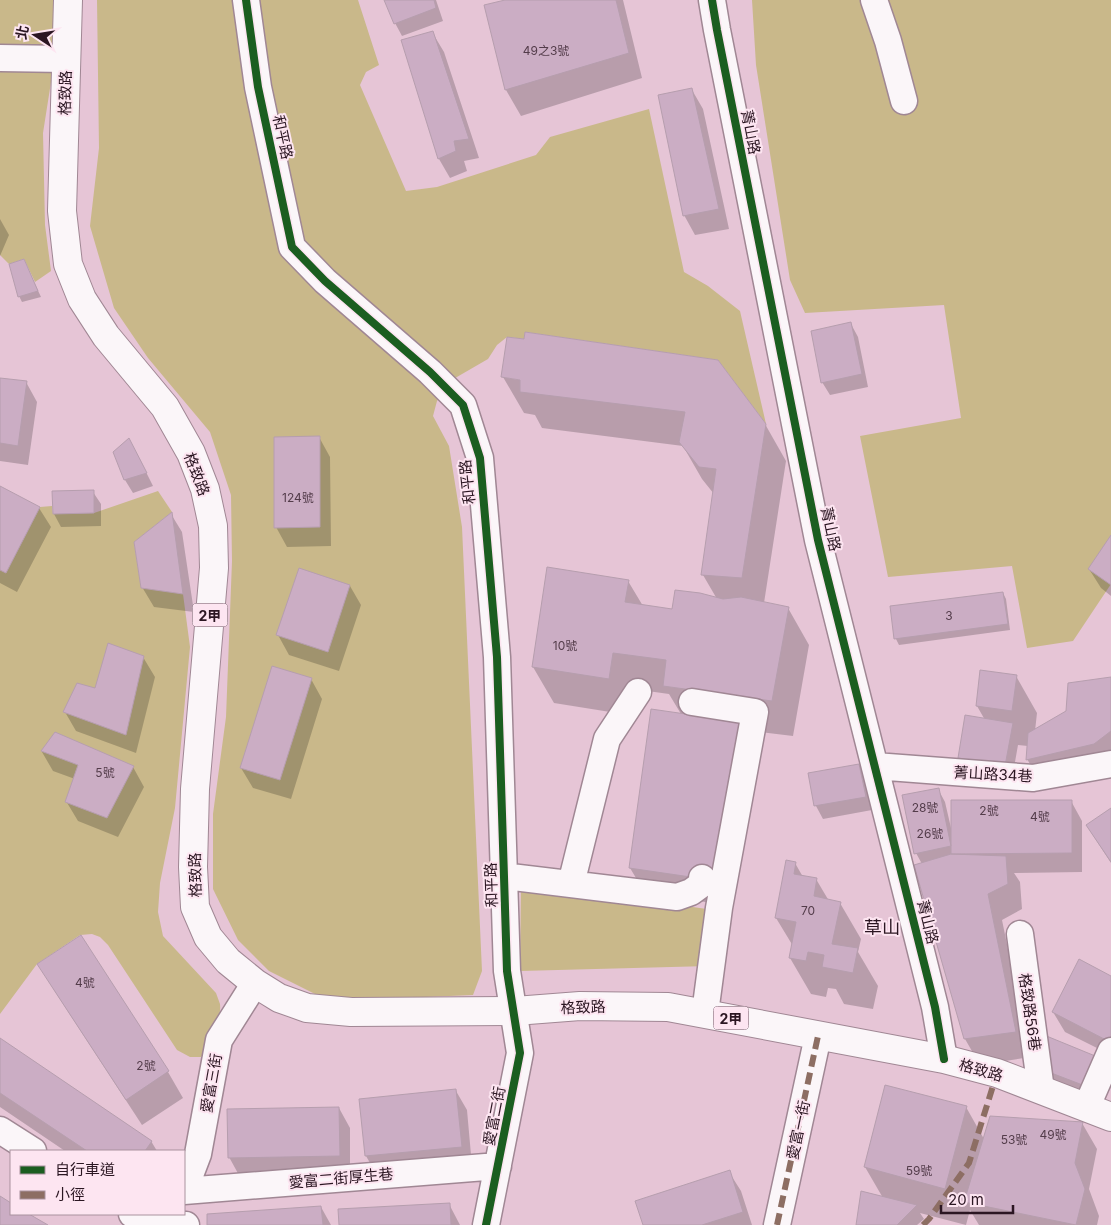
<svg xmlns="http://www.w3.org/2000/svg" width="1111" height="1225" font-family="Inter,'Noto Sans TC',sans-serif">
	<style>
		.green { fill: #c9b88a }
		.shadow { fill: #0003 }
		.building { fill: #cbadc4; stroke: #b69eae }
		.lines { fill: none; stroke-linecap: round; stroke-linejoin: round }
		.minor-casing { stroke: #a08794; stroke-width: 29 }
		.major-casing { stroke: #a08794; stroke-width: 30 }
		.minor { stroke: #fbf6f9; stroke-width: 26 }
		.major { stroke: #fbf6f9; stroke-width: 28 }
		.quiet { stroke: #8d6e63; stroke-width: 6; stroke-dasharray: 12 6; stroke-linecap: butt }
		.cycleway-casing { stroke: #fde5f1; stroke-width: 11 }
		.cycleway { stroke: #1b5e20; stroke-width: 8 }
		.labels { text-anchor: middle; dominant-baseline: central; stroke-width: 4; stroke-linejoin: round; paint-order: stroke }
		.number-label { font-size: 12px; fill: #533c4a }
		.shield { fill: #fde5f1; stroke: #6a5460; stroke-width: 1 }
		.shield-label { font-size: 14px; font-weight: bold; fill: #2b1622 }
		.street-label { font-size: 15px; fill: #2b1622; stroke: #fde5f1 }
		.quarter-label { font-size: 18px; fill: #2b1622; stroke: #fde5f1 }
	</style>
	<rect width="100%" height="100%" fill="#e6c5d6"/>
	<path class="green" d="M0,0H58L59,31L43,133L45,225L51,271L35,282L24,259L9,264L0,255Z
		M97,0H358L379,65L366,72L360,85L406,191L437,187L536,155L550,137L649,109L684,272L708,286L740,311L766,424L718,360L525,332L524,339L507,337L497,345L488,359L450,381L437,401L433,416L449,446L462,527L482,971L473,995L355,1000L321,997L269,971L238,940L213,889V814L226,717L232,561L231,495L210,432L148,358L114,308L90,226L99,148Z
		M752,0H1111V584L1073,641L1027,648L1012,566L888,577L860,436L961,418L944,305L805,313L790,280L756,65Z
		M158,491L172,512L134,542L141,587L183,594L190,647L175,808L160,883L158,912L163,936L216,993C217,996 219,1001 220,1004C222,1019 209,1045 201,1057H190L177,1050L108,945L100,937L92,934L80,935L37,964L0,1014V570L6,573L40,507L52,506L53,514L94,513Z
		M521,883L714,910L709,966L520,971Z"/>
	<path class="shadow" d="M386,0H436L443,21L402,36L395,23Z
		M511,0H623L642,78L521,116L506,90L485,6Z
		M432,32L444,52L479,158L464,161L467,171L450,178L439,159L403,41Z
		M692,90L703,109L729,229L695,235L684,215Z
		M0,219L9,235L0,256Z
		M27,267L41,297L22,302L19,296Z
		M851,324L858,337L868,387L830,395L822,382Z
		M503,377L765,424L786,461L764,603L788,608L809,645L793,736L744,730L732,906L645,893L630,868L681,714L669,694L633,689L629,715L554,703L533,667L628,581L643,606L673,610L717,599L703,575L714,494L702,479L683,446L542,428L535,415L524,413Z
		M0,379L26,382L37,402L28,465L0,461Z
		M319,437L330,457L331,546L287,547L276,527Z
		M136,452L153,486L133,493L125,480L115,453Z
		M0,488L39,508L51,527L17,592L0,583Z
		M93,492L101,504V526L61,527L54,514Z
		M171,514L182,532L194,612L154,607L142,587Z
		M1111,537V596L1101,588L1089,569Z
		M350,586L361,605L339,671L289,655L278,635Z
		M1003,593L1006,599L1010,630L899,645L896,639L892,608Z
		M143,657L155,677L136,753L76,731L65,712Z
		M1016,676L1037,713L1035,731L1068,711L1111,679V759L1039,779L1027,759L1028,746L1018,745L1012,779L967,771L960,758L985,720L977,706Z
		M311,679L322,699L291,799L253,788L241,768Z
		M55,733L133,767L144,787L118,837L78,821L66,801L75,779L53,771L42,752Z
		M859,765L866,778L872,810L823,819L816,806L810,774Z
		M938,789L945,802L951,828L1071,801L1082,821V872L1014,873L1020,882L1022,909L1002,920L1030,1057L980,1065L965,1039L915,866L922,864L916,853Z
		M1111,809V863L1087,826Z
		M795,863L803,877L816,879L829,901L840,903L861,939L858,952L878,986L873,1009L844,1004L836,989L828,988L826,997L811,994L790,958L793,946L776,918Z
		M80,937L168,1072L183,1098L142,1125L54,990L39,964Z
		M1111,977V1055L1065,1032L1053,1012Z
		M1045,1037L1101,1101L1055,1084L1048,1071Z
		M0,1040L151,1141L157,1151H65L0,1107Z
		M456,1091L467,1110L472,1166L377,1175L366,1156Z
		M966,1107L984,1139L1082,1123L1097,1149L1089,1189L1099,1216L1097,1225H979L970,1210L966,1225L920,1213L924,1219L917,1225H857L883,1198L865,1167Z
		M339,1108L350,1128V1175L240,1177L229,1157Z
		M729,1172L741,1191L752,1225H644Z
		M449,1204L460,1225H341Z
		M321,1207L331,1225H208Z"/>
	<path class="building" d="M384,0H434L436,8L394,24Z
		M505,0H616L629,53L505,90L484,5Z
		M433,31L469,139L454,141L456,151L438,159L401,40Z
		M692,88L719,209L683,216L658,95Z
		M24,259L38,291L18,297L9,264Z
		M851,322L862,374L821,383L811,331Z
		M525,332L718,360L766,424L742,578L701,575L716,469L699,467L679,442L685,412L520,392V380L501,377L507,337L524,339Z
		M0,378L27,381L18,446L0,443Z
		M320,436V527L274,528V437Z
		M129,438L147,473L124,480L113,452Z
		M0,486L40,507L6,573L0,570Z
		M94,490V513L53,514L52,491Z
		M172,512L183,594L141,588L134,542Z
		M1111,535V585L1088,569Z
		M547,567L629,580L625,602L672,609L675,590L700,593L723,599L741,597L789,607L772,701L663,686L666,660L613,653L609,679L532,667Z
		M299,568L350,585L328,652L276,635Z
		M1003,592L1008,624L894,639L890,606Z
		M108,643L144,656L126,735L63,712L77,683L95,688Z
		M272,666L312,678L280,780L240,768Z
		M980,670L1017,675L1012,711L976,706Z
		M1111,677V731L1094,744L1026,760L1028,733L1066,711L1068,683Z
		M651,709L741,722L718,881L629,868Z
		M965,715L1013,723L1005,766L958,758Z
		M55,732L134,766L107,818L65,802L78,765L41,751Z
		M859,764L866,797L814,806L808,773Z
		M939,788L951,846L914,854L902,795Z
		M951,800H1072V853L951,854Z
		M1111,808V862L1086,825Z
		M951,854L1006,856L1008,884L988,894L1016,1032L964,1039L914,865Z
		M786,860L796,862L794,874L817,878L814,896L841,902L832,944L858,948L853,973L822,967L824,955L808,952L806,961L789,958L796,922L775,918Z
		M81,935L169,1071L126,1100L37,964Z
		M1079,959L1111,976V1036L1108,1041L1052,1012Z
		M1044,1035L1105,1060L1093,1089L1046,1071Z
		M0,1038L152,1141L145,1151H87L0,1093Z
		M885,1085L967,1106L945,1189L864,1167Z
		M456,1089L462,1147L365,1156L359,1099Z
		M339,1107L340,1156L228,1158L227,1109Z
		M990,1116L1083,1122L1075,1163L1085,1189L1076,1225L964,1202Z
		M730,1170L743,1212L702,1225H643L635,1201Z
		M861,1191L917,1205L897,1225H856Z
		M0,1196L11,1203V1214H29L48,1225H0Z
		M450,1203L451,1225H339L338,1209Z
		M321,1206L323,1225H207V1214Z"/>
	<g class="lines">
		<g class="minor-casing">
			<path id="minor" d="M246,0L258,87L292,247L325,281L430,372L463,405L480,458L497,657L507,971L520,1053L486,1225
				M712,0L717,30L818,540L935,1007L944,1059
				M874,0L888,41L904,101
				M0,58L66,59
				M692,702L755,712L719,908L705,1013
				M875,766L1033,778L1111,764
				M504,876L677,897L691,892L702,884V878
				M571,884L607,739L638,692
				M1020,934L1041,1090
				M1087,1106L1111,1051
				M0,1130L33,1151
				M184,1191L498,1166
				M184,1191L198,1154L219,1040L255,983
				M132,1214L160,1224L186,1225
				M777,1225L818,1036"/>
		</g>
		<g class="major-casing">
			<path id="major" d="M68,0L62,211L68,264L82,299L106,336L165,407L191,453L205,489L213,526L214,568L195,789L193,867L195,907L208,937L228,961L255,983L279,998L307,1008L351,1012L515,1011L580,1006L668,1007L944,1059L997,1073L1111,1117"/>
		</g>
		<use href="#minor" class="minor"/>
		<use href="#major" class="major"/>
		<path class="quiet" d="M777,1225L818,1036
			M923,1225L929,1219L969,1163L997,1073"/>
		<g class="cycleway-casing">
			<path id="cycleway" d="M246,0L258,87L292,247L325,281L430,372L463,405L480,458L497,657L507,971L520,1053L486,1225
				M712,0L717,30L818,540L935,1007L944,1059"/>
		</g>
		<use href="#cycleway" class="cycleway"/>
	</g>
	<g class="labels">
		<g class="number-label">
			<text x="546" y="50">49之3號</text>
			<text x="298" y="497">124號</text>
			<text x="949" y="615">3</text>
			<text x="565" y="645">10號</text>
			<text x="105" y="772">5號</text>
			<text x="925" y="807">28號</text>
			<text x="989" y="810">2號</text>
			<text x="1040" y="816">4號</text>
			<text x="930" y="833">26號</text>
			<text x="808" y="910">70</text>
			<text x="85" y="982">4號</text>
			<text x="146" y="1065">2號</text>
			<text x="1053" y="1134">49號</text>
			<text x="1014" y="1139">53號</text>
			<text x="919" y="1170">59號</text>
		</g>
		<g class="shield">
			<rect x="192.5" y="603.5" width="35" height="23" rx="4"/>
			<rect x="713.5" y="1006.5" width="35" height="23" rx="4"/>
		</g>
		<g class="shield-label">
			<text x="210" y="615">2甲</text>
			<text x="731" y="1018">2甲</text>
		</g>
		<g class="street-label">
			<text transform="translate(65 93) rotate(-89)">格致路</text>
			<text transform="translate(751 132) rotate(79)">菁山路</text>
			<text transform="translate(283 137) rotate(78)">和平路</text>
			<text transform="translate(197 474) rotate(69)">格致路</text>
			<text transform="translate(467 482) rotate(-96)">和平路</text>
			<text transform="translate(831 529) rotate(78)">菁山路</text>
			<text transform="translate(993 774) rotate(3)">菁山路34巷</text>
			<text transform="translate(195 875) rotate(-91)">格致路</text>
			<text transform="translate(491 885) rotate(-92)">和平路</text>
			<text transform="translate(928 922) rotate(76)">菁山路</text>
			<text transform="translate(583 1007) rotate(-2)">格致路</text>
			<text transform="translate(1030 1012) rotate(82)">格致路56巷</text>
			<text transform="translate(981 1070) rotate(16)">格致路</text>
			<text transform="translate(211 1083) rotate(-80)">愛富三街</text>
			<text transform="translate(494 1116) rotate(-79)">愛富二街</text>
			<text transform="translate(798 1130) rotate(-78)">愛富一街</text>
			<text transform="translate(341 1178) rotate(-5)">愛富二街厚生巷</text>
		</g>
		<g class="quarter-label">
			<text x="882" y="927">草山</text>
		</g>
	</g>
	<rect x="10" y="1150" width="175" height="65" fill="#fde5f1" stroke="#a9929e"/>
	<rect x="20" y="1166" width="25" height="8" fill="#1b5e20" stroke="#a9929e"/>
	<text x="55" y="1175" font-size="15" fill="#2b1622">自行車道</text>
	<rect x="20" y="1191" width="25" height="8" fill="#8d6e63" stroke="#a9929e"/>
	<text x="55" y="1200" font-size="15" fill="#2b1622">小徑</text>
	<g transform="translate(35 35) rotate(282)" stroke="#fde5f1" stroke-width="4" paint-order="stroke">
	<path d="M0-4L9 19L0 12L-9 19Z" fill="#2b1622"/>
	<text y="-8" font-size="14" font-weight="bold" text-anchor="middle" fill="#2b1622">北</text>
	</g>
	<path d="M941 1205v8h72v-8" fill="none" stroke="#2b1622" stroke-width="2.5"/>
	<text x="948" y="1205" font-size="15" fill="#2b1622" stroke="#fde5f1" stroke-width="4" paint-order="stroke">20 m</text>
</svg>
